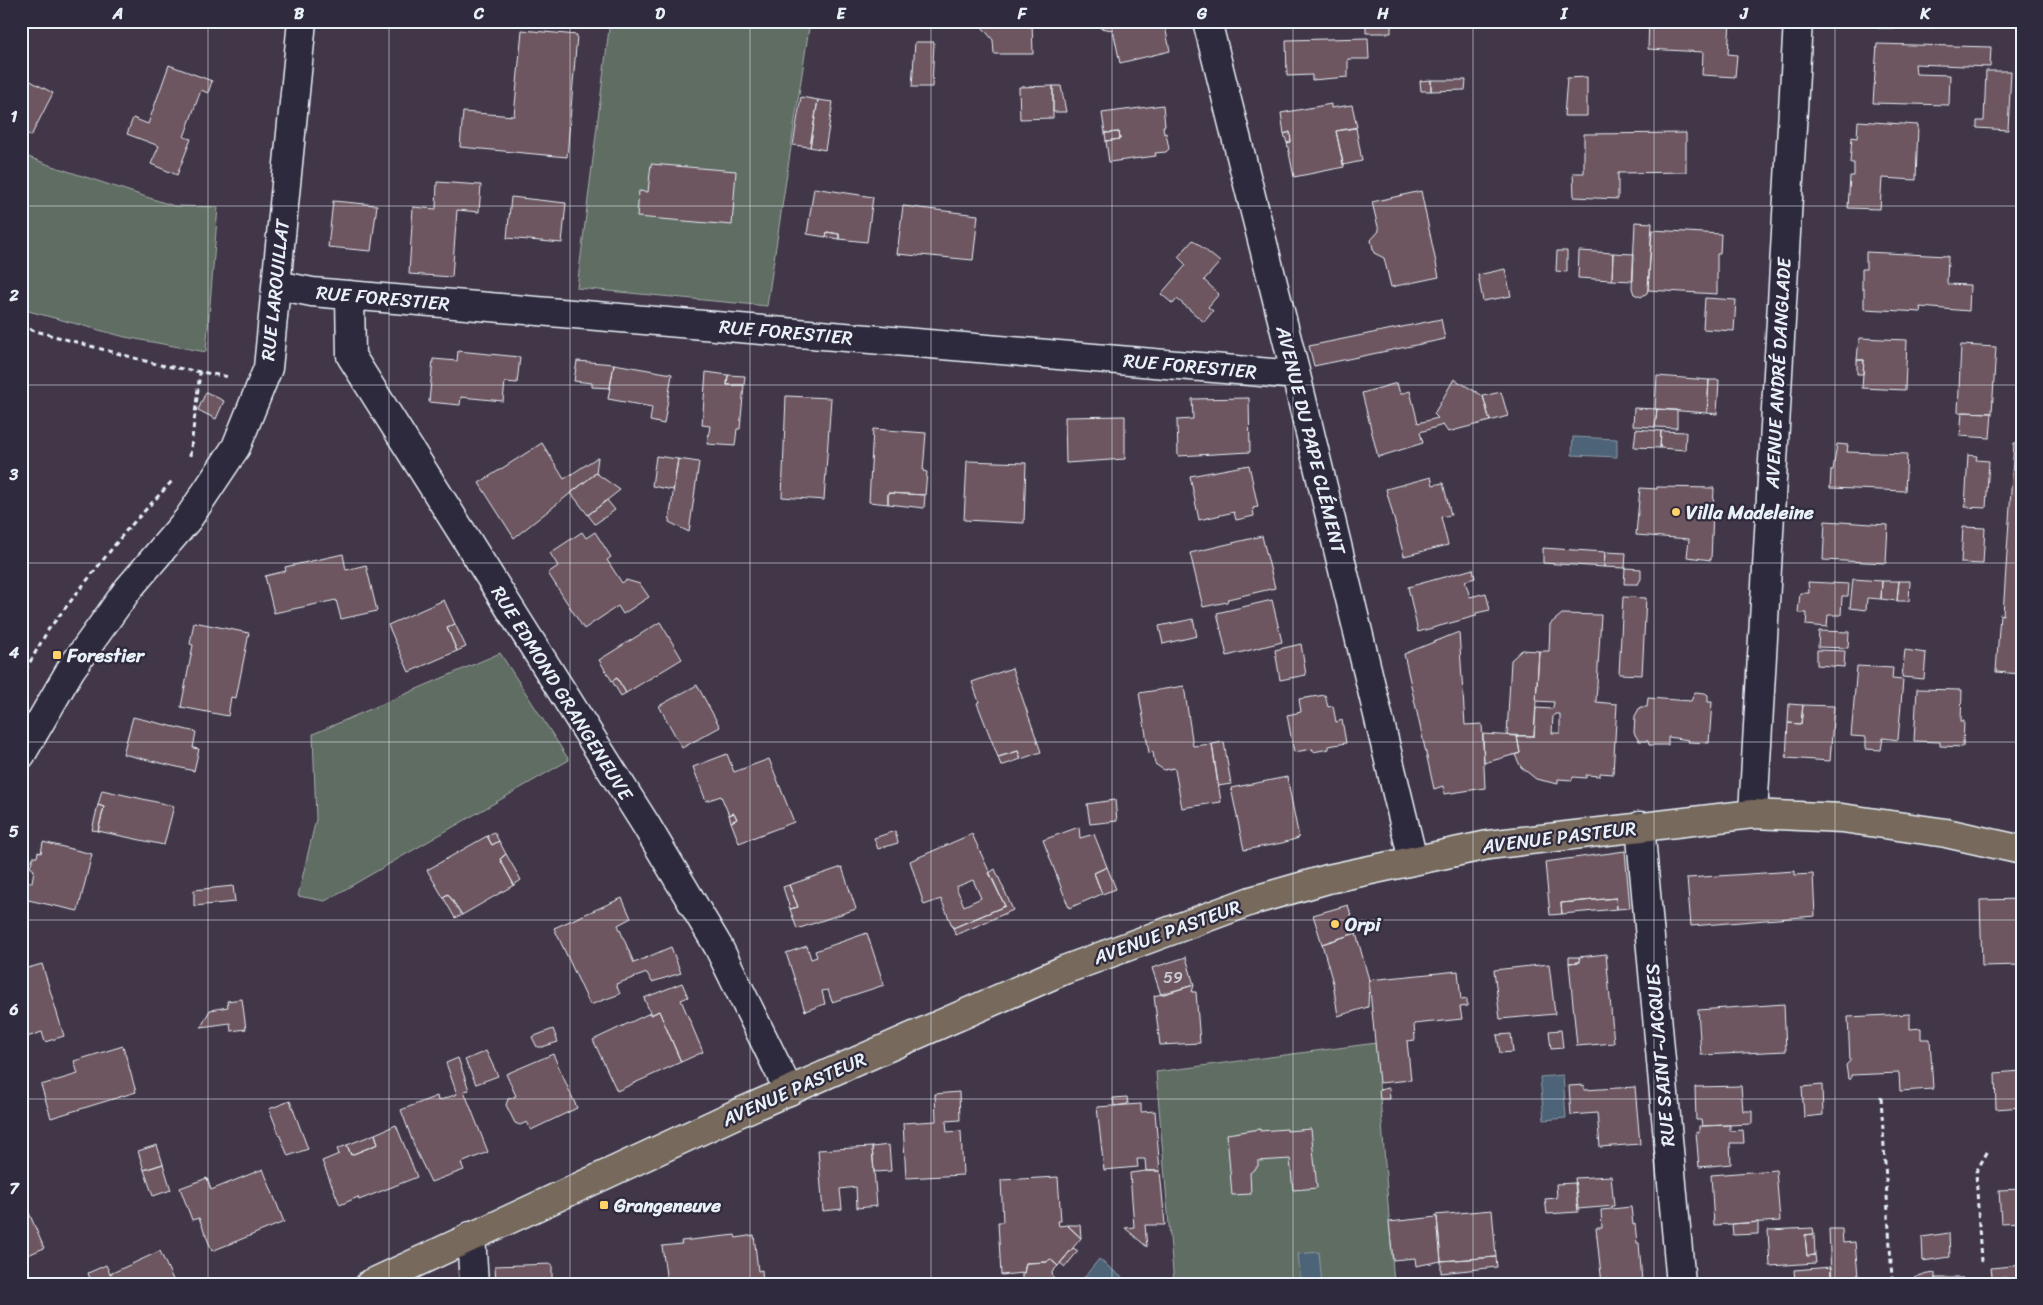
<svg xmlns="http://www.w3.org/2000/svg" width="2043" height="1305" font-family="Sriracha,sans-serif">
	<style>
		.green { fill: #606d62; stroke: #a4afad }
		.water { fill: #4d6477; stroke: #8b9cab }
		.building { fill: #6e5661; stroke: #e8f1f8; fill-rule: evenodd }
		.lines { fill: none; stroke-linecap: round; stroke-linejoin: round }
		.minor-casing { stroke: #e8f1f8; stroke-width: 31 }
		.major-casing { stroke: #e8f1f8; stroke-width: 31 }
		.path { stroke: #e8f1f8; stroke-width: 3; stroke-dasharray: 5 4; stroke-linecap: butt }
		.minor { stroke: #2f2a3d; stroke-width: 28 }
		.major { stroke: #77695c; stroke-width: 28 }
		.grid { fill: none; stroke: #e8f1f8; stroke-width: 1; stroke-opacity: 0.55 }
		.poi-dot { fill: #ffd166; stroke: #2f2a3d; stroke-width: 2 }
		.labels { text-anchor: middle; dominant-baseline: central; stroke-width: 4.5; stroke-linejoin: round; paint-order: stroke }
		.number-label { font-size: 16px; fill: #cacad2 }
		.street-label { font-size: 19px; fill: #e8f1f8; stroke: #2f2a3d }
		.poi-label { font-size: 19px; font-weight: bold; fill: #e8f1f8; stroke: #2f2a3d; text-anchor: start }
		.neatline { fill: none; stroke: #e8f1f8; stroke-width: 2 }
		.grid-label { font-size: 16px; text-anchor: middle; font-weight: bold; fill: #e8f1f8 }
	</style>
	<rect width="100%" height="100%" fill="#423748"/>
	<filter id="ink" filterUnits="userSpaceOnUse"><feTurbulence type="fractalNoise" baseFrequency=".02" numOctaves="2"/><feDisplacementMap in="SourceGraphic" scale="10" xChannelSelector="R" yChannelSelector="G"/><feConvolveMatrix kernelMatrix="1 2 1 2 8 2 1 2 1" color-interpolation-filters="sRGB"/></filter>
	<g filter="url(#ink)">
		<path class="green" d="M610,21H810L767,306L577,288Z
			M21,154L52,166L174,206L218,207L206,352L125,337L21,309Z
			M500,653L569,760L325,901L298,896L316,819L313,734Z
			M1376,1043L1394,1284H1174L1156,1072Z"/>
		<path class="water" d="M1573,437L1617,439V457L1572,455Z
			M1563,1075L1566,1118L1544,1120L1540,1077Z
			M1319,1252L1322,1284H1301L1298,1254Z
			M1099,1259L1130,1284H1087L1082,1280Z"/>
		<path class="building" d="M91,21H112L110,28Z
			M977,21H1032L1033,54H994L993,40Z
			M1098,21H1164L1170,51L1120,63L1113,30L1100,28Z
			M1366,21H1391V33H1366Z
			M1649,21H1730L1728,54L1737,55L1735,77L1702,75L1703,52L1648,49Z
			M1877,21H1932V28H1877Z
			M522,30L577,35L567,157L460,147L463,112L514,116Z
			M1368,38L1369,59H1348V77L1312,80V75L1287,76L1286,40Z
			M915,42H934L932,87H912Z
			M1877,44L1991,47L1990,67L1915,64L1916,74L1950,75L1949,105L1873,103Z
			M169,65L212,81L208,93L201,90L184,137L191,139L177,175L151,164L159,146L127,134L133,118L148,124Z
			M1986,71H2011L2008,130L1977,128V121H1984Z
			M21,76L53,93L31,136L21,131Z
			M1587,77V116H1564L1567,78Z
			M1431,80H1466L1465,90L1431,91Z
			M1431,80V91H1421L1420,81Z
			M1053,86H1061L1066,112H1053Z
			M1053,86V118L1020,119L1019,87Z
			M801,97L818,100L810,147L793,145Z
			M818,100L833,102L825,150L810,147Z
			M1331,104V108L1352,105L1357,127L1336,131L1344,167L1294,177L1287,143L1291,142L1290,132L1284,134L1281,113Z
			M1163,105L1165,126H1163L1164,134L1166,133L1169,149L1166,152L1155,153L1156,156L1109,162L1106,141L1120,139L1119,132L1105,133L1102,113Z
			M1858,121L1918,125L1916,180L1882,178L1880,209L1848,208L1850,176H1854V163H1850L1852,137L1857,138Z
			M1356,128L1362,161L1343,165L1336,131Z
			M1119,132L1120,139L1106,141L1105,133Z
			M1290,132L1291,142L1287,143L1284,134Z
			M1686,133V172L1618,173V199L1574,197L1573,173H1584V134Z
			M651,164L736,171L732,225L637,217L639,191L648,192Z
			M437,182L481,185L479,212L457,210L452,277L409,274L413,207L436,209Z
			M814,188L873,197L867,242L839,239V234L827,232L826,237L807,234Z
			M1421,191L1439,277L1391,287L1384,258L1374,253L1371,240L1379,231L1372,202Z
			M511,197L566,203L562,243L507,238Z
			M333,201L377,205L371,251L328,247Z
			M903,206L978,215L973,260L920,255L919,256L897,254Z
			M1635,222L1652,223L1648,289L1647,293L1641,297L1634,294L1632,288Z
			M1652,230L1721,234L1720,254H1717V294L1648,290Z
			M827,232L839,234V239L826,237Z
			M1193,240L1220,262L1204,280L1219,294L1208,307L1213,311L1204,322L1177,299L1173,304L1161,294L1186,265L1178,257Z
			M1557,251H1567V272L1556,271Z
			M1579,251L1613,253L1612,280L1578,278Z
			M1866,252L1948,256L1947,284L1970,285L1969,311L1920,307L1921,312L1864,309V289H1862V269H1866Z
			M1613,253L1634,254L1633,281L1612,280Z
			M2022,262V316H2018Z
			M1505,269L1511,296L1483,301L1478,275Z
			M1705,298L1736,300L1734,331L1703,329Z
			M1441,319L1445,339L1314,366L1309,346Z
			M1859,338L1907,340L1905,390L1862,388L1864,360H1857Z
			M1961,345L1996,347L1992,413L1958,412Z
			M458,351L520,357L517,383L505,382L503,401L461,397L460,405L429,402L433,359L457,361Z
			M1857,360H1864L1863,374H1857Z
			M577,361L614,364L610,388L592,387V383L574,381Z
			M614,364L672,374L664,424L650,421L652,407L608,399Z
			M706,372L728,375L727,385H744L740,429H737L735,446L707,444L710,426L702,425Z
			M728,375L745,376L744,385H727Z
			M1657,376L1709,380L1707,413L1655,409Z
			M1454,379L1483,396L1490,421L1448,432L1443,425L1420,432L1423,443L1378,457L1362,393L1397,383L1400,394L1410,391L1418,423L1438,418L1434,414Z
			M1709,380H1719L1717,414L1707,413Z
			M206,392L224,401L216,419L198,410Z
			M1501,392L1508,416L1490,421L1483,396Z
			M786,396L831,398L824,500L782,497Z
			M1249,398L1250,452L1178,456L1177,420L1193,419L1192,399Z
			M1634,408L1657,409L1655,427L1633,426Z
			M1657,409L1677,410V428L1655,427Z
			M1962,412L1992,413L1990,438L1960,436Z
			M1125,416V459L1066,463L1065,417Z
			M873,429L926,433L923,471L927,472L925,495L888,493V504L869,502Z
			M1636,429L1661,431L1660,448L1634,447Z
			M1661,431L1686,432L1685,450L1660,448Z
			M542,443L564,479L598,457L596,473L514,538L479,483Z
			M2014,443H2022V674L1996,672L2000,614L2003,615Z
			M1837,444L1848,445L1847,452L1907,454L1905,491L1830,488L1831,470H1833Z
			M1968,455L1977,456L1976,460L1989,461L1986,508L1965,507Z
			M656,456L678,459L673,490L652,486Z
			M678,459L699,462L689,532L669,522Z
			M967,461L1026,463L1024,523L964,520Z
			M1249,465L1258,507L1253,508L1254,516L1236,520L1234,512L1199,520L1190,476Z
			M596,473L620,490L588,515L571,493Z
			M1431,477L1433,485L1443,483L1451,515L1441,517L1448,545L1404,556L1386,489Z
			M1657,487L1714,488L1711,560L1687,557L1689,539L1636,535L1640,488L1657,489Z
			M888,493L925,495L924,508L888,504Z
			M607,500L615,510L595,524L588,515Z
			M1825,521L1888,525L1886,563L1823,560Z
			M1963,527L1985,528L1983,564L1961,563Z
			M582,532L586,538L595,532L611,557L607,560L622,583L626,580L640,584L649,597L623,614L618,606L584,629L548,573L558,566L550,553Z
			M1262,536L1275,588L1228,599L1227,602L1203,607L1190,553Z
			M1543,548L1605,552L1604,567L1543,563Z
			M1605,552L1626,553L1625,568L1604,567Z
			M343,554L346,570L366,565L377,611L341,619L336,600L274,613L265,576L286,571L285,567Z
			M1625,568L1641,569V579L1638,584H1624Z
			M1473,569L1475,578L1465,581L1470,597L1486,593L1490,610L1476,613V616L1418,632L1408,587Z
			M1853,579L1882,581L1881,599L1867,598L1866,610L1850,608Z
			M1882,581H1899L1897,601L1881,599Z
			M1899,581H1910L1909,601H1897Z
			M1808,582L1849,584L1848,596H1842L1841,615H1828L1827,627L1806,625L1807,613H1798L1800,593H1809Z
			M1623,597L1646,598L1642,675L1619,674Z
			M444,600L455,624L447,628L457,651L409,672L388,625Z
			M1272,600L1282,642L1227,656L1217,613Z
			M1562,614L1601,615L1596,702L1617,704L1613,774L1600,773V776L1586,775V778L1573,777L1572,780L1558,779V784L1536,779L1521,767L1515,755L1520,753L1517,736H1534L1536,708L1552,709L1553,707L1554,702L1536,701L1539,651H1549L1550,624ZM1555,714H1560V733H1552L1553,716Z
			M1193,619L1197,636L1163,644L1159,626Z
			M194,622L249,633L236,698L231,697L228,716L181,707L193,645L190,644Z
			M660,622L682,659L626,693L617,678L612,681L599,660Z
			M455,624L466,647L457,651L447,628Z
			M1819,631L1849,632L1848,648L1818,647Z
			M1459,632L1465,725L1482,724L1485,788L1444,794L1443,786L1434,789L1404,654Z
			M1301,644L1306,675L1280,680L1275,650Z
			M1522,650L1539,651L1534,736L1507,735L1511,660Z
			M1817,650L1845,651L1844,667L1817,665Z
			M1905,650L1926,653L1924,679L1902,677Z
			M1857,666L1893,668L1892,679L1903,680L1898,740L1883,738L1881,750L1866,749V737L1851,736Z
			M1012,668L1041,752L1021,759L1018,751L998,757L977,703L979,702L972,682Z
			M617,678L626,693L621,696L612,681Z
			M697,685L720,727L682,748L659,706Z
			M1184,686L1193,746L1212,744L1221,802L1182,808L1175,770L1174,768L1164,770L1155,764L1153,752L1149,753L1139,693Z
			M1917,689L1962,690L1961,721H1964L1963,747L1940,746V742L1914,741Z
			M1695,692L1705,693L1708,695V702H1712L1709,743L1688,742L1689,740L1668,737V745H1649L1648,741H1639L1634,733L1635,716L1640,707H1647L1648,698L1691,701Z
			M1325,695L1328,707L1333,706L1336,722L1342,720L1346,743L1329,746V749L1313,752V749L1294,752L1287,715L1301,712L1299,699Z
			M1789,704L1803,705L1801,724L1788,723Z
			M1803,705L1834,706L1830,761L1786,758L1788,723L1801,724Z
			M133,717L196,732L193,748L199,749L194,771L123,754Z
			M1483,734L1517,736L1520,753L1484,763Z
			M1224,742L1231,784L1218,786L1212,744Z
			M1018,751L1021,759L1001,766L998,757Z
			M727,754L734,772L769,759L794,822L739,843L731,822L737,819L734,813L729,815L721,796L706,801L693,767Z
			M1287,777L1299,838L1282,843L1244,850L1231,788Z
			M102,790L174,806L164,845L98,831L104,807L98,805Z
			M1115,800L1117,821L1090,824L1087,804Z
			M98,805L104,807L98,831L92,830Z
			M734,813L737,819L731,822L729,815Z
			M1079,827L1080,838L1094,834L1107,867L1094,873L1102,894L1069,908L1043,840Z
			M895,831L898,843L878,849L874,838Z
			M494,832L499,841L492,845L487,836Z
			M972,834L1005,906L953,928L941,899L924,905L910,861ZM973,880L981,898L964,906L956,887Z
			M487,836L492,845L499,841L506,854L500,859L514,885L462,915L448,894L443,897L427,870Z
			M43,842L92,854L78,911L28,900L24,890L27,882H32L34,870L30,867L33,857H37L38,852L41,853Z
			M1625,851L1630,908L1617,909L1616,898L1561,903L1562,914L1550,915L1545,862Z
			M506,854L521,880L514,885L500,859Z
			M842,867L856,909L797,929L790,909L798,907L789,885Z
			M1107,867L1116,889L1102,894L1094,873Z
			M995,869L1013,910L956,935L953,928L1005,906L989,873Z
			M1795,871V875L1813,874L1815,916L1691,926L1687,878Z
			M789,885L798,907L790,909L783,887Z
			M233,886L235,902L194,906V890Z
			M448,894L462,915L455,918L443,897Z
			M622,898L631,918L618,925L634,963L671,947L681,973L652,982L647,973L616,984L620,994L590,1005L554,928Z
			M1616,898L1617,909L1562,914L1561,903Z
			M2022,899V965L1982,966L1980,900Z
			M1348,905L1356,933L1322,944L1313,915Z
			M867,933L884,985L832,1002L828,990L822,991L825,1004L805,1011L786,953L807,946L811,959L817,957L815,951Z
			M1356,933L1369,980L1368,1007L1338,1016L1333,983L1322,944Z
			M1606,954L1614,1043L1577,1046L1569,963L1580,962L1579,957Z
			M1186,957L1194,985L1161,995L1152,968Z
			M1569,957H1579L1580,962L1569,963Z
			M42,964L64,1036L45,1042L42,1032L21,1039V970Z
			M1549,964L1555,1014L1500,1019L1494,970Z
			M1458,971L1461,1000L1467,999V1006L1460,1007L1462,1019L1414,1024L1415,1040L1407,1041L1411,1080L1379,1083L1369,980Z
			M682,983L688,997L681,1000L703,1052L681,1062L659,1011L651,1015L644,998Z
			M1194,985L1192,992H1196L1200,1043L1160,1045L1154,996Z
			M242,999L246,1029L231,1031L230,1023L201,1027L210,1010L228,1007L227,1001Z
			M1784,1004L1786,1051L1701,1055L1698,1010Z
			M659,1011L681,1062L617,1091L593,1040L650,1013L651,1015Z
			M1910,1014V1029L1921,1028V1039H1930L1933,1089L1900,1091L1899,1073L1851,1075V1079H1848L1846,1065L1850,1061L1848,1017Z
			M553,1029L558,1042L542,1047H537L532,1037Z
			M1561,1030L1563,1048L1551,1049L1549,1031Z
			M1511,1034L1513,1052L1500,1053L1497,1035Z
			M123,1046L136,1092L51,1118L41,1085L78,1074L74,1061Z
			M486,1051L498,1076L476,1084L465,1060Z
			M553,1054L577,1108L531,1130L527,1122L520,1125L515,1123L506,1105L508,1099L516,1096L506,1074Z
			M458,1058L469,1090L464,1091L488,1152L461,1163L464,1170L431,1182L417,1153L401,1110L437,1096L438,1101L457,1094L446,1063Z
			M2022,1071V1107L1996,1109L1995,1073Z
			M1584,1085V1090L1635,1087L1640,1144L1600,1147L1597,1113L1571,1115L1569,1086Z
			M1822,1085L1823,1115L1804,1117L1802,1087Z
			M1741,1086L1743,1111H1752V1124L1702,1126L1701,1120H1696L1695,1087Z
			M1389,1088L1390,1099H1380L1379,1090Z
			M959,1092L960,1120L946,1121L947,1132L961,1131L963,1175L906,1178L903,1123L936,1121L935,1094Z
			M1127,1097L1128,1104L1114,1106L1113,1098Z
			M290,1101L308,1149L288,1156L269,1109Z
			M1141,1104V1112L1155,1111L1160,1171H1146L1145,1159H1137L1138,1167L1104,1170L1097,1107Z
			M396,1125L417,1177L359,1200L358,1197L340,1205L322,1161L339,1154L337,1149L347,1145L351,1155L378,1144L375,1134Z
			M1730,1125V1131L1743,1130L1744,1143H1730L1731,1164L1699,1167L1696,1132L1699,1133V1126Z
			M1260,1129V1131L1287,1129V1131L1311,1129L1317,1188L1293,1190L1290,1159L1258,1161V1166L1250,1173L1251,1194L1232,1195L1227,1134Z
			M375,1134L378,1144L351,1155L347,1145Z
			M157,1145L163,1164L144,1170L138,1151Z
			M889,1145L891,1171L874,1172L872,1147Z
			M872,1147L877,1206L857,1208L856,1187L840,1189L842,1209L823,1211L818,1150Z
			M163,1164L171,1190L153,1196L144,1170Z
			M263,1169L284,1222L212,1251L199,1218L192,1220L180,1188L207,1178L211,1190Z
			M1776,1170L1780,1221L1714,1225L1711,1175Z
			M1146,1171H1160L1165,1225H1145L1147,1247L1125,1228L1134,1227L1130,1173Z
			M1611,1176L1614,1206L1578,1209L1575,1178Z
			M1058,1177L1061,1221H1058L1059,1226L1067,1225L1081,1238L1058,1266L1050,1259L1047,1262L1026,1263L1024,1273L1001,1275L998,1222H1003L1001,1180Z
			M1575,1183L1578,1212L1547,1214L1545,1199L1557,1198L1556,1184Z
			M2022,1189V1222L2001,1223L1999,1190Z
			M21,1194L44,1248L21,1258Z
			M1631,1207L1633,1225L1635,1224L1637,1243H1639L1642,1281L1602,1284L1596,1228H1602L1601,1210Z
			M1492,1210L1496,1257L1441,1261L1437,1217L1435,1215Z
			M1437,1217L1441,1261L1416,1266L1415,1258L1393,1260L1389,1222Z
			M1758,1222V1234L1733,1235L1732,1224Z
			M1067,1225H1080L1081,1238Z
			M1813,1228L1814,1234L1805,1235L1807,1256L1815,1255L1816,1263L1770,1266L1768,1230Z
			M1829,1229H1842L1843,1243L1855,1242L1858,1276L1831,1278Z
			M1949,1233L1950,1257L1923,1261L1922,1237Z
			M1814,1234L1815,1255L1807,1256L1805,1235Z
			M735,1235L736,1238L754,1235L758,1271L762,1270L763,1284H739L738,1278L687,1284H663V1282H667L662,1246L682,1244L681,1241Z
			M1073,1248L1078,1251L1065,1267L1060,1263Z
			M160,1251L175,1284H92L88,1273L106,1265L110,1274Z
			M1496,1257L1497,1267L1441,1273V1261Z
			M1050,1259L1058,1266L1052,1272L1053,1278L1022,1280V1273H1024L1026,1263L1047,1262Z
			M552,1264V1284H496L495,1266Z
			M2022,1265V1284H2007V1278H2001V1284H1993L1991,1268Z
			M1831,1267L1832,1280L1795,1282L1794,1270Z
			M1935,1273V1284H1900L1921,1275Z
			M738,1278L739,1284H687Z
			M1935,1278H1963V1284H1935Z"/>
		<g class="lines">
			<g class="minor-casing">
				<path id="minor" d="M1207,21L1296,375L1413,860
					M277,285L312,292L1296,375
					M350,295L351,356L646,825L718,946L789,1091
					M21,755L71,669L129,588L188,519L236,447L268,368L302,21
					M1753,814L1798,21
					M1640,826L1681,1284
					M471,1236L474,1284"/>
			</g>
			<g class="major-casing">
				<path id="major" d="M370,1284L734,1115L1064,970L1251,901L1328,879L1488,845L1753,814L1842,818L1946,833L2022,850"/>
			</g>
			<path class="path" d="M21,327L160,365L230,377
				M190,456L200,372
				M21,678L48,630L125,532L174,479
				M1881,1097L1892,1279
				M1981,1262L1976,1172L1989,1149"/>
			<use href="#minor" class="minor"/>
			<use href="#major" class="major"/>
		</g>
	</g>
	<path class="grid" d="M208,21V1284M389,21V1284M570,21V1284M750,21V1284M931,21V1284M1112,21V1284M1293,21V1284M1473,21V1284M1654,21V1284M1835,21V1284M21,206H2022M21,385H2022M21,563H2022M21,742H2022M21,920H2022M21,1099H2022"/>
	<g class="poi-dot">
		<circle cx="1676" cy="512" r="5"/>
		<rect x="52" y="650" width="10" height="10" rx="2.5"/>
		<circle cx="1335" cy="924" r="5"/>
		<rect x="599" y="1200" width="10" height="10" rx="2.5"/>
	</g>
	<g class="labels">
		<g class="number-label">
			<text x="1173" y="977">59</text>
		</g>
		<g class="street-label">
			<text transform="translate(275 290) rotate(-84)">RUE LAROUILLAT</text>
			<text transform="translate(383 298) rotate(5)">RUE FORESTIER</text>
			<text transform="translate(786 332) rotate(5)">RUE FORESTIER</text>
			<text transform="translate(1190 366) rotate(5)">RUE FORESTIER</text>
			<text transform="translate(1778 373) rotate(-87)">AVENUE ANDRÉ DANGLADE</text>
			<text transform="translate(1311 440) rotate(76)">AVENUE DU PAPE CLÉMENT</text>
			<text transform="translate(562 693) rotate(58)">RUE EDMOND GRANGENEUVE</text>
			<text transform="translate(1559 837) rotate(-7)">AVENUE PASTEUR</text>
			<text transform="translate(1167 932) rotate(-20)">AVENUE PASTEUR</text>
			<text transform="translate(1660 1055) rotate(-95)">RUE SAINT-JACQUES</text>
			<text transform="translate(794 1089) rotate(-24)">AVENUE PASTEUR</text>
		</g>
		<g class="poi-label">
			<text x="1686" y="512">Villa Madeleine</text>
			<text x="67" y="655">Forestier</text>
			<text x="1345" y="924">Orpi</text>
			<text x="614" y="1205">Grangeneuve</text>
		</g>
	</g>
	<rect width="2043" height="1305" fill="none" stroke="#2f2a3d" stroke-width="55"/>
	<rect x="28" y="28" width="1988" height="1250" class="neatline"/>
	<g class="grid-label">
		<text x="118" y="19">A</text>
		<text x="299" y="19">B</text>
		<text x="479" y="19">C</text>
		<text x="660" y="19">D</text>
		<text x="841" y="19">E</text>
		<text x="1022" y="19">F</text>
		<text x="1202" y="19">G</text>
		<text x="1383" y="19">H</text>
		<text x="1564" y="19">I</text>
		<text x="1744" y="19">J</text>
		<text x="1925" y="19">K</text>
		<text x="14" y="122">1</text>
		<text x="14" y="301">2</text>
		<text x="14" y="480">3</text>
		<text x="14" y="658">4</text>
		<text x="14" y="837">5</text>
		<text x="14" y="1015">6</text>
		<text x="14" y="1194">7</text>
	</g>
</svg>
